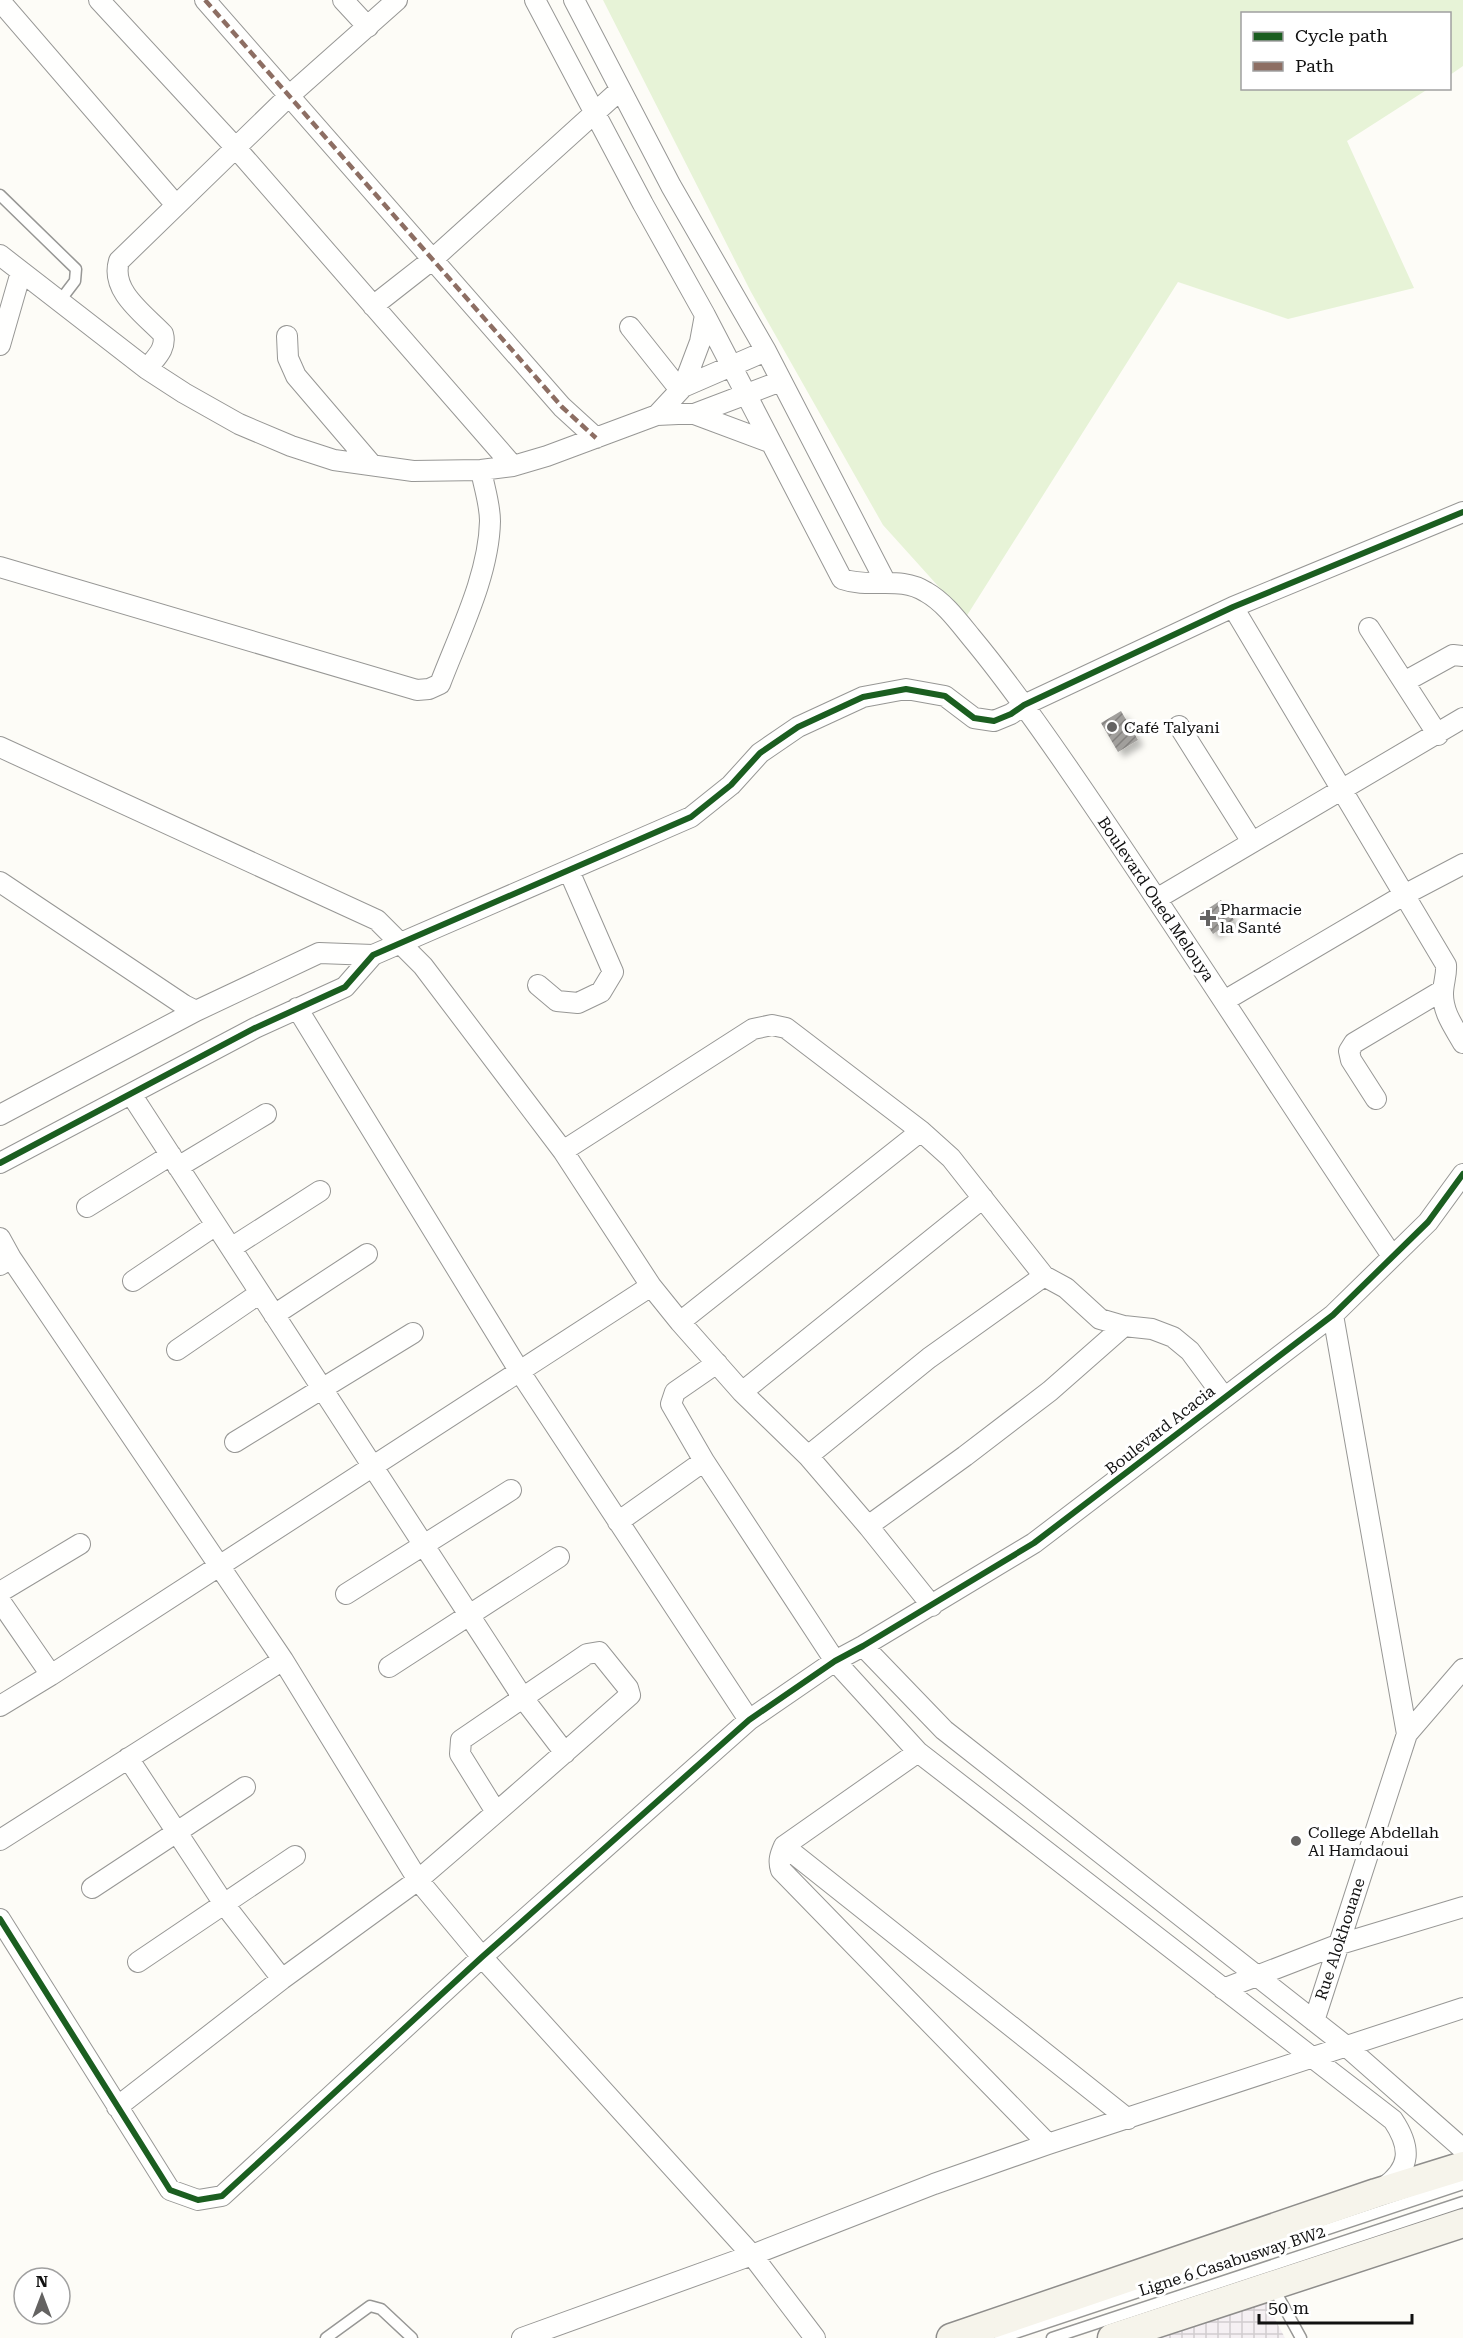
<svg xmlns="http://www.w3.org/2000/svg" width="1463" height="2338" font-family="'Roboto Serif',serif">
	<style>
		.industrial { fill: url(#industrial-grid) }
		.grass { fill: #e7f3d7 }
		.building { fill: url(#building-hatch); filter: url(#shadow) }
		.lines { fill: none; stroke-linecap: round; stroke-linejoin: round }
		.lane-casing { stroke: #979795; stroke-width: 13 }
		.street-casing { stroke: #979795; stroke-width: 22 }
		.secondary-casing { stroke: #8e8d8b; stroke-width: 31 }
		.lane { stroke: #fffffe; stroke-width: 10 }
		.street { stroke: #fffffe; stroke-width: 20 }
		.secondary { stroke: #f6f4eb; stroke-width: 28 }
		.quiet { stroke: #8d6e63; stroke-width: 4.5; stroke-dasharray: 9 4.5; stroke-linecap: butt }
		.cycleway-casing { stroke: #fff; stroke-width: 10 }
		.cycleway { stroke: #1b5e20; stroke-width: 6 }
		.poi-dot { fill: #646362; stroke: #fff; stroke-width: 2 }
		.labels { text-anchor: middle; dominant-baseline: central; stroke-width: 6; stroke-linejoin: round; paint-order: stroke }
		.poi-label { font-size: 16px; fill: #111; stroke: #fff; text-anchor: start }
		.street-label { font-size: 16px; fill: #111; stroke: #fff }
	</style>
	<defs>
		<pattern id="industrial-grid" width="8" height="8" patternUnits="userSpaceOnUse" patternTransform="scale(1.5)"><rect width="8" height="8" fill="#f5f0f3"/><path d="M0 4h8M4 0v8" fill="none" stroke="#d1cdcf"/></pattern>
		<pattern id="building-hatch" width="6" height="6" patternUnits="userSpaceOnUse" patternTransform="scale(1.5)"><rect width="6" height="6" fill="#a19f9c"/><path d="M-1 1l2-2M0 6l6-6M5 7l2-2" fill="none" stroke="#82807e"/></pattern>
		<filter id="shadow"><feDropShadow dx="5.5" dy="5.5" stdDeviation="3" flood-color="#0004"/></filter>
	</defs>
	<rect width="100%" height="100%" fill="#fdfcf7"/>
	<path class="industrial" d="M1258,2287L1285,2338H1116Z"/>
	<path class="grass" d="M603,0H1463V66L1450,75V14H1242V88L1428,89L1347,141L1414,288L1288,319L1178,282L966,617L883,525L751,292Z"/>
	<path class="building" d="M1121,711L1138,740L1118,752L1101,723Z
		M1221,900L1234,920L1213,934L1200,914Z"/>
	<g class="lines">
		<g class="lane-casing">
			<path id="lane" d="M0,195L76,269L75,281L59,302
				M1273,2287L1301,2338
				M326,2338L370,2306L381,2309L412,2338
				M1000,2338L1463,2184
				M1052,2338L1463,2202"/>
		</g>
		<g class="street-casing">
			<path id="street" d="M99,0L235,147L513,466
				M205,0L562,407L596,438
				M343,0L368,27
				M535,0L643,204L705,315L842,579C870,589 900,575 926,592C944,602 958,621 971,637C1006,679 1037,723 1068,768C1179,929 1283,1094 1392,1256
				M574,0L671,186L766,351L885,581
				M0,1L176,205
				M0,255L147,369L184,393L239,424L291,446L334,460L413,471L481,470L513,466L547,456L657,415L678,414H694L769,442
				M373,306L433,259L620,90
				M630,327L680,390
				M287,336L288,358L296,376L372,465
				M0,345L21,272
				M147,369C155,358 167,349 163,334C144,314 110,291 119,261L290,95L397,0
				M683,387L766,351
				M694,414L781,381
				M657,415L683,387L700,342L705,315
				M0,567L417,690L429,689L440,684C459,634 489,575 490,521C490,504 484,487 481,470
				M1233,607L1446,965C1447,975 1443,983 1443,994C1443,1013 1454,1027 1463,1043
				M1369,628L1438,735
				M1404,682L1453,655L1463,656
				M1179,726L1252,842
				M0,747L377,920L423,966L563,1151L651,1286L680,1322L742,1392L808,1456L868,1526L932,1606
				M0,882L184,1005L196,1011
				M1158,898L1463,718
				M538,985L557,1001L578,1003L601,992L613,972L569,871
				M1224,1001L1404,895L1463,864
				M297,1008L520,1372L749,1720
				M131,1094L523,1698L565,1753
				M1376,1099L1351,1060L1349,1051L1354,1043L1443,990
				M0,1115L196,1011L319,953L373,955
				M563,1151L753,1029L772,1025L786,1028L921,1131L951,1158L1044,1276L1066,1288L1100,1319L1124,1326L1152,1329L1173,1337L1190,1351L1224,1397
				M0,1163L255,1028L345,987L373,955L691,817L731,785L760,753L798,727L863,697L906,689L945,696L974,718L994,721L1011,714L1024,705L1233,607L1463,512
				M178,1167L266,1114
				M87,1207L171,1155
				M0,1238L11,1258
				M231,1248L320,1191
				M0,1265L11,1258L283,1660L418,1880C489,1819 560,1757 630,1695L628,1688L599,1652L587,1654L461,1740L460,1754L496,1812
				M133,1281L216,1225
				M274,1315L367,1254
				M1333,1315L1407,1734
				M680,1322L921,1131
				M177,1350L260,1293
				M742,1392L983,1198
				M235,1442L413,1333
				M808,1456L929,1358L1044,1276
				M704,1461L835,1661L918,1752L1393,2120C1411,2147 1412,2168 1383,2188
				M618,1522L704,1461L671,1404L675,1392L717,1363
				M868,1526L965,1456L1050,1391L1124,1326
				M0,1592L80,1544
				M346,1594L511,1490
				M0,1601L51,1675L0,1706
				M863,1646L944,1730L1346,2046L1463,2149
				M389,1667L559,1557
				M51,1675L651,1286
				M918,1752L784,1846C780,1855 778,1861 781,1870L1048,2144
				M128,1758L224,1904L282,1979
				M0,1840L283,1660
				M784,1846L1128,2119
				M92,1888L245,1787
				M0,1919L170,2190L198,2200L222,2196L482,1957L749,1720L835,1661L863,1646L1034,1543L1333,1315L1428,1222L1463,1174
				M138,1962L295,1856
				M1223,1989L1337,1945L1463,1907
				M1314,2021L1407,1734L1463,1669
				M117,2107L282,1979L418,1880L482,1957L752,2255L815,2338
				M522,2338L752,2255L934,2184L1048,2144L1463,2008"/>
		</g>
		<g class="secondary-casing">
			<path id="secondary" d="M951,2338L1376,2193L1463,2166
				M1112,2338L1463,2223"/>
		</g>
		<use href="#lane" class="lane"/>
		<use href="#street" class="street"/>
		<use href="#secondary" class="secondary"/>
		<path class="quiet" d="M205,0L562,407L596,438"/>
		<g class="cycleway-casing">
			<path id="cycleway" d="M0,1163L255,1028L345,987L373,955L691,817L731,785L760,753L798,727L863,697L906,689L945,696L974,718L994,721L1011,714L1024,705L1233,607L1463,512
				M0,1919L170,2190L198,2200L222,2196L482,1957L749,1720L835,1661L863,1646L1034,1543L1333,1315L1428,1222L1463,1174"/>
		</g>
		<use href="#cycleway" class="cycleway"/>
	</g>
	<g class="poi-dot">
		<circle cx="1112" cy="727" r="6"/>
		<path d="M1205 909h6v6h6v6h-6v6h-6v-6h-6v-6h6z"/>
		<circle cx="1296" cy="1841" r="6"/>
	</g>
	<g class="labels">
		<g class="poi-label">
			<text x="1124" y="727">Café Talyani</text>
			<text x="1220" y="909">Pharmacie<tspan x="1220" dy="18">la Santé</tspan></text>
			<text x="1308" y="1832">College Abdellah<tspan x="1308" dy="18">Al Hamdaoui</tspan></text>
		</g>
		<g class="street-label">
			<text transform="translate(1156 899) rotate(56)">Boulevard Oued Melouya</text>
			<text transform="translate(1160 1430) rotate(-38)">Boulevard Acacia</text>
			<text transform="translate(1340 1939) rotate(-72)">Rue Alokhouane</text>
			<text transform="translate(1232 2261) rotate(-18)">Ligne 6 Casabusway BW2</text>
		</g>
	</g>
	<rect x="1241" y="12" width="210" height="78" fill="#ffffff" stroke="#a0a0a0" stroke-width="1.5"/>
	<rect x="1253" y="32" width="30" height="9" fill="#1b5e20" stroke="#a0a0a0" stroke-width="1.5"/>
	<text x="1295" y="42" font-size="18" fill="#111111">Cycle path</text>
	<rect x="1253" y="62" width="30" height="9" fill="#8d6e63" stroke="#a0a0a0" stroke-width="1.5"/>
	<text x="1295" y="72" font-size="18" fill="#111111">Path</text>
	<g transform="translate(42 2296)"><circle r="28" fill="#ffffff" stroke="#a0a0a0" stroke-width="1.5"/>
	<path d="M0-4.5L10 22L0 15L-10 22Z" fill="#646362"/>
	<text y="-9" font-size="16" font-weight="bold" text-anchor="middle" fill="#111111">N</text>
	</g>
	<path d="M1259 2314v9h153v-9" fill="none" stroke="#111111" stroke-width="3"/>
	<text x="1268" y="2314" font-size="18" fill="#111111" stroke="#ffffff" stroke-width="4.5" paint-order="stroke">50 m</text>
</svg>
